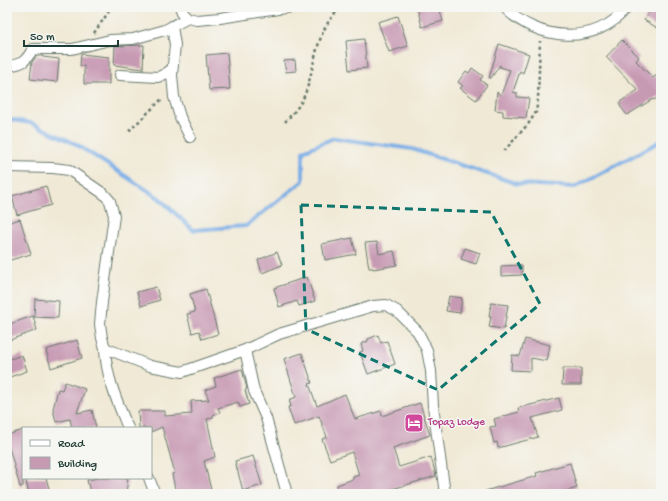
<svg xmlns="http://www.w3.org/2000/svg" width="668" height="501" font-family="'Gochi Hand',sans-serif">
	<style>
		.lines { fill: none; stroke-linecap: round; stroke-linejoin: round }
		.stream { stroke: #79ade6; stroke-width: 4 }
		.building { fill: #c79ab4 }
		.street-casing { stroke: #68796c; stroke-width: 12 }
		.path { stroke: #68796c; stroke-width: 2.5; stroke-dasharray: 3 3; stroke-linecap: butt }
		.street { stroke: #fff; stroke-width: 10 }
		.marked { fill: none; stroke: #0f766e; stroke-width: 3; stroke-dasharray: 8 5; stroke-linejoin: round }
		.labels { text-anchor: middle; dominant-baseline: central; stroke-width: 3; stroke-linejoin: round; paint-order: stroke }
		.hotel-label { font-size: 11px; fill: #b23c85; stroke: #f6f6f2; text-anchor: start }
	</style>
	<rect width="100%" height="100%" fill="#f6f6f2"/>
	<filter id="ink" filterUnits="userSpaceOnUse"><feTurbulence type="fractalNoise" baseFrequency=".025" numOctaves="2"/><feDisplacementMap in="SourceGraphic" scale="8" xChannelSelector="R" yChannelSelector="G"/><feConvolveMatrix kernelMatrix="1 2 1 2 8 2 1 2 1" color-interpolation-filters="sRGB"/></filter>
	<filter id="wash" filterUnits="userSpaceOnUse"><feTurbulence type="fractalNoise" baseFrequency=".012" numOctaves="4" result="noise"/><feDisplacementMap in="SourceGraphic" scale="16" xChannelSelector="R" yChannelSelector="G"/><feGaussianBlur stdDeviation="0.9" result="paint"/><feColorMatrix in="noise" values="0 0 0 0 0 0 0 0 0 0 0 0 0 0 0 0 0 1.4 0 .05"/><feComposite in="paint" operator="in"/></filter>
	<g filter="url(#wash)">
		<rect width="100%" height="100%" fill="#f0e9d5"/>
		<g class="lines">
			<path class="stream" d="M7,119L31,123L76,144L159,198L193,230L246,226L303,181V151L334,138L412,149L518,184L575,187L661,141"/>
		</g>
		<g id="blocks">
			<path class="building" d="M417,7H439L443,21L422,27Z
				M652,7H661V30L644,20Z
				M398,16L408,46L389,52L378,22Z
				M364,39L367,68L349,70L346,41Z
				M622,40L639,57L636,61L653,78L661,71V95L654,100L653,99L627,115L620,106V102L638,90L606,57Z
				M499,44L529,54L523,73L520,71L513,92L517,93V97L529,98L526,118L503,116V111L495,110L497,92L501,95L510,70L500,67V65L491,78H489Z
				M144,45L143,69L114,65L115,46Z
				M227,53L230,89L209,90L206,55Z
				M81,54L109,57V84H84V66H80Z
				M37,56H43V57L59,59L57,82L30,79L32,62Z
				M295,60L296,71L286,72L284,61Z
				M472,68L483,76L480,80L487,85L476,100L460,88L463,86L458,82L466,71L469,73Z
				M46,186L51,205L17,215L12,196Z
				M20,219L31,254L7,261V223Z
				M352,238L356,254L325,260L322,244Z
				M377,242L379,254L394,251L397,265L373,269V268H369L365,243Z
				M465,248L480,253L476,264L461,259Z
				M277,252L282,265L262,273L258,260Z
				M522,265V275L501,276V266Z
				M307,277L315,301L299,306L297,301L279,307L274,288Z
				M156,287L160,300L141,306L137,292Z
				M206,289L218,334L202,339L199,331L192,333L187,314L195,312L190,294Z
				M449,296L462,298L460,313L446,311Z
				M35,299L59,301L58,318L34,317Z
				M491,303L508,305L504,329L489,327L491,317H489Z
				M33,316L37,330L7,341V325Z
				M378,335L381,343L387,341L395,364L368,374L360,352L363,351L361,344L368,341V339Z
				M525,339L550,345L547,361L531,358V371L511,370L512,355L520,356Z
				M77,340L82,358L51,368L46,350Z
				M302,353L312,383L309,384L317,406L345,394L355,419L381,411L382,416L420,403L430,435L393,448L399,467L431,457L436,476L376,494H339L337,485L353,479V477L359,475L352,452L330,460L322,439L327,437L319,416L294,425L288,407L291,406L289,400L296,397L284,359Z
				M22,355L27,371L7,378V360Z
				M563,368H581V385H562Z
				M242,369L247,389L245,390L249,404L240,407L238,402L218,408L220,412L213,415V418L207,419L215,457L204,461L212,494H176L172,474L175,473L162,427L151,432V428H139L138,411H165V416L192,414L191,401L209,400L205,390L216,386L214,378Z
				M65,382L85,389L77,413L92,410L96,428H72L70,419L56,422L53,409L58,389L62,390Z
				M559,398L562,410L532,418L538,437L498,448L497,442L494,443L490,427L496,426L494,419L519,412L518,408Z
				M23,430V486L20,487L7,440V435Z
				M253,456L262,485L243,491L235,461Z
				M570,463L577,488L556,494H485V491L537,476L536,473Z
				M25,478H46L50,492L42,494H29Z
				M98,478H128L126,494H94L93,492H90L87,480Z"/>
		</g>
	</g>
	<g filter="url(#ink)">
		<use href="#blocks" fill-opacity="0" stroke="#68796c" stroke-width="1"/>
		<g class="lines">
			<g class="street-casing">
				<path id="street" d="M180,7L182,12L188,18L197,20L220,18L291,7
					M504,7C536,41 597,47 627,7
					M172,26L175,45L172,75L174,97L180,117L190,137
					M7,66C23,64 25,62 33,49H72L110,40L133,39L165,30L188,18
					M120,75L158,77L165,74L172,69
					M7,167L53,168L69,170L104,194L110,201L114,216L102,302L100,324L102,338L105,348L150,366L182,372L245,350L279,334L373,306L386,305L397,311L418,332L427,350L431,371L433,406L445,494
					M105,348C106,377 117,401 128,428
					M245,350L254,391L266,418L287,494
					M149,478L155,494"/>
			</g>
			<path class="path" d="M94,33L112,7
				M285,122C292,114 301,105 305,94C316,65 315,28 342,7
				M129,131L163,98
				M504,151L529,123L536,112L538,99L540,41"/>
			<use href="#street" class="street"/>
		</g>
	</g>
	<path class="marked" d="M301,205L491,212L540,304L438,390L306,329Z"/>
	<defs>
		<g id="hotel-square" transform="scale(1)"><rect x="-9" y="-9" width="18" height="18" rx="4" fill="#d1479c" stroke="#f6f6f2"/><path d="M-6-4.5h1.5V1H6V5H4.5V3h-9V5H-6ZM-4 0a1.8 1.8 0 1 1 3.6 0ZM.5 0V-2.5h3Q6-2.5 6 0Z" fill="#fff"/></g>
	</defs>
	<g fill-rule="evenodd">
		<use href="#hotel-square" x="414" y="423"/>
	</g>
	<g class="labels">
		<g class="hotel-label">
			<text x="428" y="423">Topaz Lodge</text>
		</g>
	</g>
	<rect width="668" height="501" fill="none" stroke="#f6f6f2" stroke-width="24"/>
	<rect x="22" y="427" width="130" height="52" fill="#f6f6f2" stroke="#a0aca6"/>
	<rect x="30" y="440" width="20" height="6" fill="#ffffff" stroke="#a0aca6"/>
	<text x="58" y="447" font-size="12" fill="#1f3d34">Road</text>
	<rect x="30" y="457" width="20" height="12" fill="#c79ab4" stroke="#a0aca6"/>
	<text x="58" y="467" font-size="12" fill="#1f3d34">Building</text>
	<path d="M24 40v6h94v-6" fill="none" stroke="#1f3d34" stroke-width="2"/>
	<text x="30" y="40" font-size="12" fill="#1f3d34" stroke="#f6f6f2" stroke-width="3" paint-order="stroke">50 m</text>
</svg>
